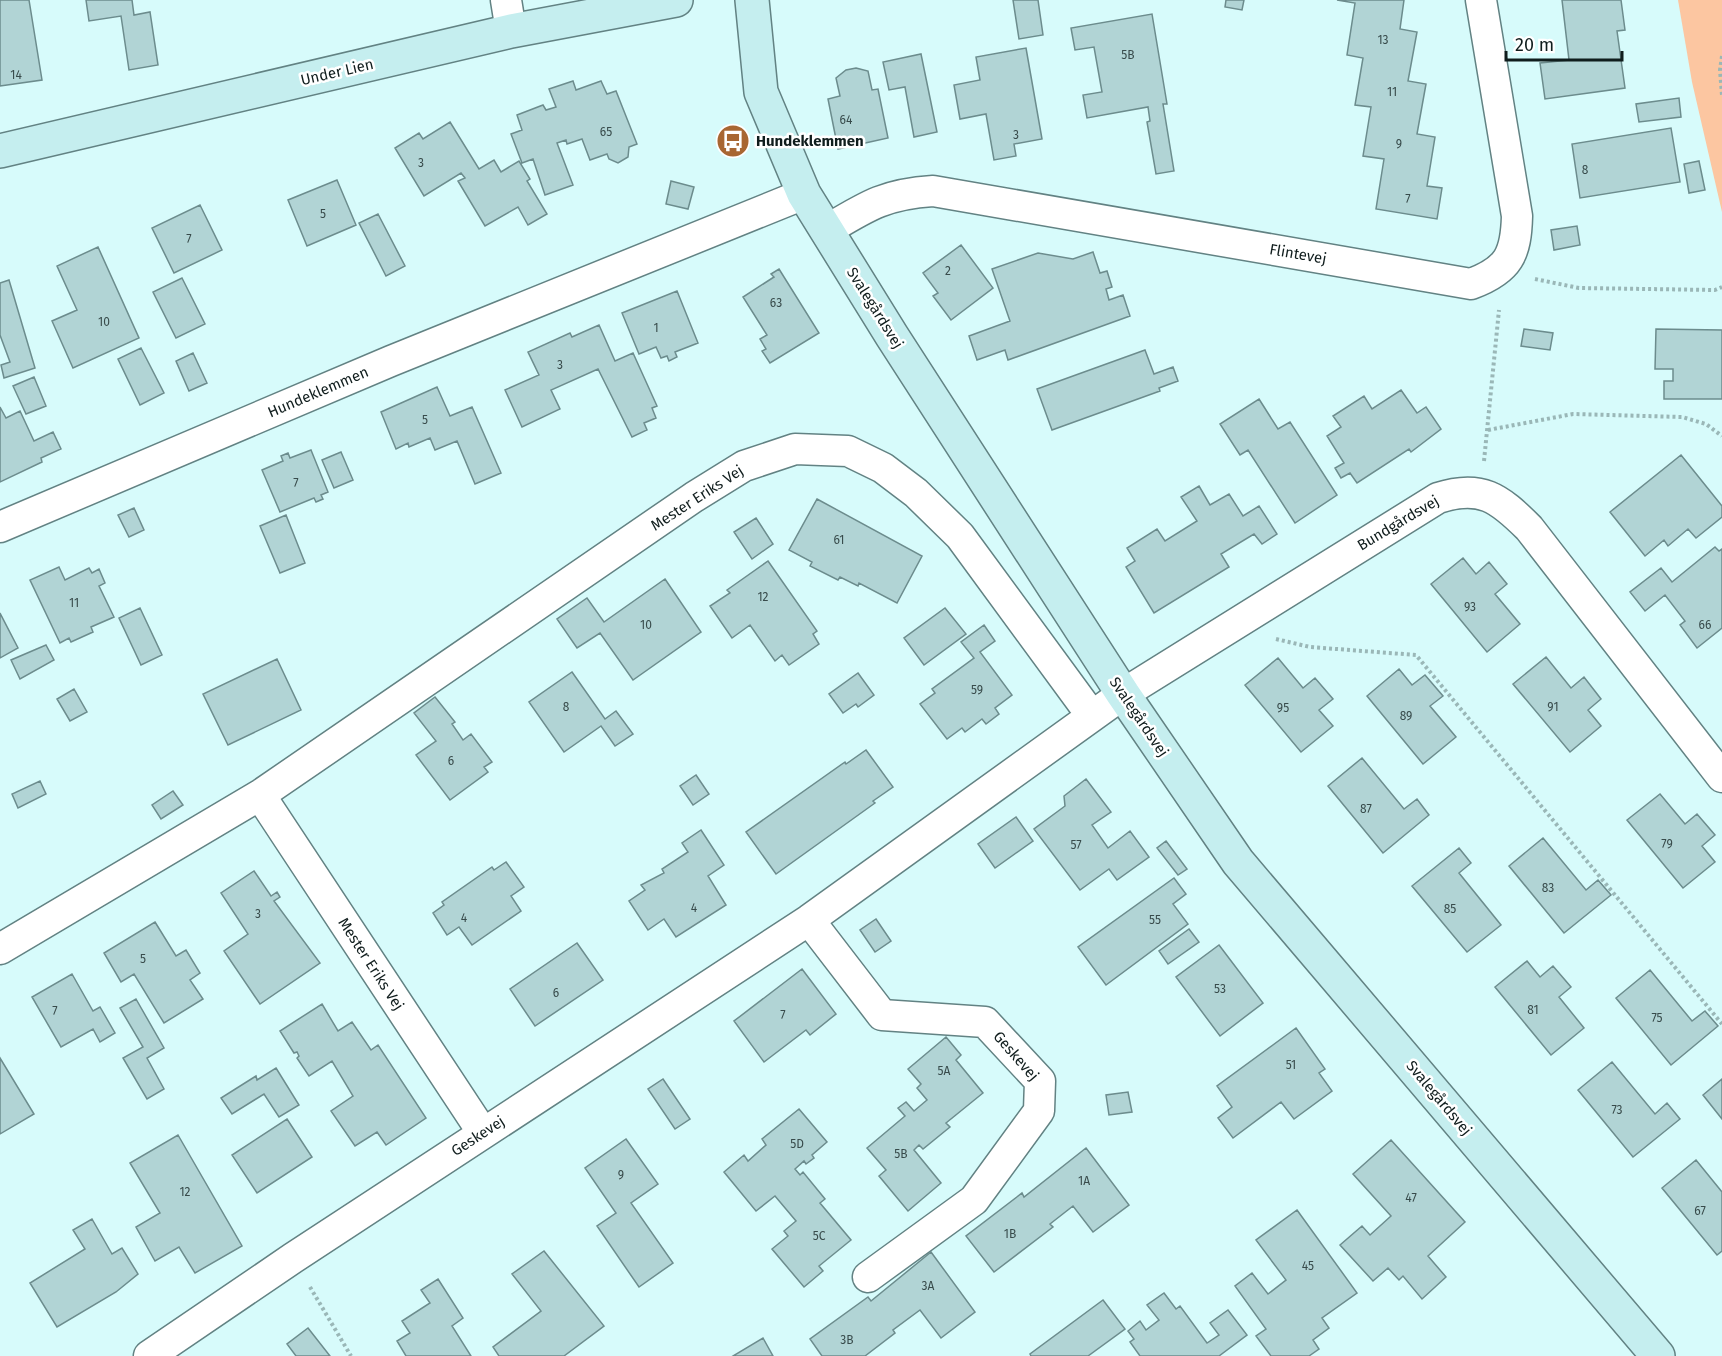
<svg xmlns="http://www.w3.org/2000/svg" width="1722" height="1356" font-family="'Fira Sans',sans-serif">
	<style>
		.green { fill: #fcc6a1 }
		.building { fill: #b1d4d5; stroke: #6c8c8d; stroke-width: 1.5 }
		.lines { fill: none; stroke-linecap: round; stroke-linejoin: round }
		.street-casing { stroke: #628283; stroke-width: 33 }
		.secondary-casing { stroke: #628283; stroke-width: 36 }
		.path { stroke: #9ab7b7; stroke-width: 4; stroke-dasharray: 3 3; stroke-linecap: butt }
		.street { stroke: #fff; stroke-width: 30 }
		.secondary { stroke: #c5eeef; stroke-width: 33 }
		.labels { text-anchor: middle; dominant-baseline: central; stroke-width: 5; stroke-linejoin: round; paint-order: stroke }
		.number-label { font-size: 12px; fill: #384b4b }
		.street-label { font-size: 15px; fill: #101d1d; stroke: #fff }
		.poi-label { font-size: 15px; font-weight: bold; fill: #101d1d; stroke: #fff; text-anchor: start }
	</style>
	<rect width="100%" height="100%" fill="#d7fbfb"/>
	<path class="green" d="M1678,0H1722V212L1692,82Z"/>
	<path class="building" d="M0,0H29L42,80L0,86Z
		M86,0H132L134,15L150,12L158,65L129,70L121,16L89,21Z
		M1013,0H1038L1043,35L1019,39Z
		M1226,0H1244L1242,10L1225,7Z
		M1337,0H1404L1400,29L1417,32L1408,81L1426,84L1417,134L1435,137L1427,186L1442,188L1437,219L1376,209L1384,159L1363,156L1371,107L1355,105L1363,58L1347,55L1355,3Z
		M1562,0H1621L1625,30L1617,31L1625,88L1545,99L1540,63L1569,60Z
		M1152,14L1167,104H1163L1174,171L1156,174L1147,122L1150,121L1148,107L1087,118L1083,95L1102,92L1094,47L1075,50L1071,28Z
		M1026,48L1042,139L1014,144L1016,156L994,160L986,114L960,119L954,85L980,80L976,57Z
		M921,54L937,132L914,137L905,87L889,90L883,62Z
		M856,68L868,71L872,90L878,89L888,138L838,149L828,99L840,96L836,78L846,70Z
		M573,81L576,90L601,81L607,94L616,91L637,144L629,147L628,157L618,163L609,159L607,154L590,160L582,139L567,144L566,140L557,143L573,185L545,195L533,159L522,163L511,134L522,130L517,115L543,105L546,110L556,107L549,89Z
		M1679,98L1681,117L1639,122L1636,104Z
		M450,122L479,169L494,160L501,172L519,161L530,179L527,181L547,214L528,225L518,207L485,226L458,181L465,178L461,173L424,196L395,148L419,133L423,139Z
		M1671,128L1680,182L1580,198L1572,144Z
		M1699,161L1705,190L1689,193L1684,164Z
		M337,180L356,225L307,246L288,200Z
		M671,181L694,187L688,209L666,204Z
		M200,205L222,250L174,273L152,228Z
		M378,214L405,266L386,276L359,223Z
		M1577,226L1580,245L1554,250L1551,230Z
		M961,245L993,288L951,320L933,296L938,293L923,273Z
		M98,247L139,338L73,368L52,321L77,310L57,266Z
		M1093,252L1100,273L1107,271L1112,287L1106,289L1109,300L1123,295L1130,316L1008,360L1005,350L977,360L969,336L1010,321L992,269L1038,253L1073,259Z
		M779,269L819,333L770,363L762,351L766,349L760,339L767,335L743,297L774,277L771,274Z
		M182,278L205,324L176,338L153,292Z
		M9,280L35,368L4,378L1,365L10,362L0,335V283Z
		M677,291L698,343L675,352L677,357L669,361L667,356L661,358L656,347L639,354L622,313Z
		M599,325L615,361L633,353L657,406L652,408L656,418L644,423L647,430L632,437L598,369L551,390L560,409L522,427L505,390L539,375L528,352L570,333L572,337Z
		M1524,329L1553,333L1550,350L1521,346Z
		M1656,329L1722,330V399H1664V381H1673V369H1655Z
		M141,348L164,393L140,405L118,359Z
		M1145,350L1154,374L1173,367L1178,381L1159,388L1160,391L1052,430L1037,389Z
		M193,353L207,383L189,391L176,361Z
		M34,377L46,406L26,414L13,386Z
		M437,387L450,416L472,407L501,473L475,484L457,441L435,450L430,438L409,447L408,443L396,449L381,412Z
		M1401,390L1417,413L1426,407L1441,429L1411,452L1409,449L1357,483L1350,473L1341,478L1335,468L1344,463L1327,436L1341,427L1333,416L1364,396L1372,409Z
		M1259,399L1278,429L1290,422L1337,495L1295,523L1248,450L1240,455L1220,424Z
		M0,407L6,418L20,411L34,441L53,432L61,449L41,458L42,462L0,482Z
		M311,450L328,492L321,495L323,499L316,502L314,498L280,512L262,470L283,461L281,456L288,453L290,458Z
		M341,452L353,480L334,488L322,460Z
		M1681,455L1722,506V517L1696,538L1688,529L1668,546L1664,540L1645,556L1610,512Z
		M1199,486L1210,505L1229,494L1243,516L1259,506L1277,534L1262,544L1254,534L1221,554L1229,567L1154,613L1126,567L1135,561L1127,548L1157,529L1165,541L1197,521L1181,497Z
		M817,499L922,556L897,603L859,583L858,586L840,577L838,580L810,566L812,562L789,550Z
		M134,508L144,530L129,537L118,515Z
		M286,515L305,563L280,573L260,526Z
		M756,518L773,544L752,559L734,532Z
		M1715,547L1719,551L1722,549V628L1697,648L1680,625L1685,621L1665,595L1645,611L1630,592L1661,568L1672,582Z
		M1463,558L1476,574L1489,562L1507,584L1495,594L1520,624L1487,652L1431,584Z
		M768,561L817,631L813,634L819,644L789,665L782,655L775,661L750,625L732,638L710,606L730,593L727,590Z
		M59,567L65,580L89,568L92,573L99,569L105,583L99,586L114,617L91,627L93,632L71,642L69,638L60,643L30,580Z
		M665,579L701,632L633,680L600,633L577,648L557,619L587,598L604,622Z
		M140,608L162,655L141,665L119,618Z
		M945,608L966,634L924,665L904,638Z
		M0,613L18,648L0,658Z
		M984,625L995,641L980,652L1012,695L995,708L999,714L986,724L982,719L965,732L962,728L947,739L920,704L935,693L932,689L974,658L961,642Z
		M46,645L54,660L20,679L11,660Z
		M1546,657L1571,688L1584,677L1601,699L1588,710L1601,726L1570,752L1513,684Z
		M1278,658L1303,688L1315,678L1333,699L1319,710L1333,726L1301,752L1245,685Z
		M277,659L301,710L228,745L203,694Z
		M1399,669L1412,685L1425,675L1443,696L1430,706L1456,737L1423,764L1367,696Z
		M572,672L605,719L616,711L633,734L615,746L601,726L564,752L529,702Z
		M858,673L874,695L858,707L856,704L843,713L829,694Z
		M74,689L87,712L70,721L57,699Z
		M435,697L455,722L452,724L463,740L471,734L492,762L484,767L488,772L450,800L416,755L436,741L414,713Z
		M866,750L893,787L873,801L875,803L776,874L746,832L845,762L846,764Z
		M1362,758L1404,809L1417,799L1429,815L1383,853L1328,786Z
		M696,775L709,794L693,805L680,786Z
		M1086,779L1111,812L1092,825L1108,848L1130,831L1149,857L1117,880L1109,869L1080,890L1034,829L1065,806L1064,796Z
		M40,781L46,794L18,808L12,794Z
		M173,791L183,805L161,819L152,805Z
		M1660,794L1685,824L1697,814L1715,835L1702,846L1715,862L1683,888L1627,820Z
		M1016,817L1033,841L995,868L978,844Z
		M701,830L724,865L708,876L726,905L676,937L664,919L648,930L629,901L645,890L641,885L664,873L662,869L688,852L682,843Z
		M1543,838L1586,890L1598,880L1611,895L1564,933L1509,866Z
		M1166,841L1187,869L1178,875L1157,848Z
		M1459,848L1471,863L1459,873L1501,925L1467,952L1412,886Z
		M506,862L524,887L511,896L521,911L472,945L459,927L447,935L433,913L444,905L442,902L492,867L494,870Z
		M254,871L271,896L277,892L280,897L274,901L320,963L260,1004L224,951L248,934L221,893Z
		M1174,878L1186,894L1173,904L1188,924L1106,985L1078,947Z
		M876,919L891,941L875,952L860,930Z
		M155,922L176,956L186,950L200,973L190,980L203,999L164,1023L134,974L121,982L104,953Z
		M1189,929L1199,942L1168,964L1159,951Z
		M577,943L603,980L535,1026L510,989Z
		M1219,945L1263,1003L1220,1036L1176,977Z
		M1527,961L1540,977L1553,966L1571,987L1559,997L1584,1028L1551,1055L1495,987Z
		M802,969L836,1014L810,1035L806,1030L764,1062L734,1021Z
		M1650,970L1692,1021L1705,1011L1718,1026L1671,1065L1616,998Z
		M72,974L93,1011L100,1007L115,1033L100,1042L93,1029L61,1047L32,997Z
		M136,999L164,1048L147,1058L164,1089L147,1099L123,1058L143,1047L120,1008Z
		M322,1004L338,1031L352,1022L371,1050L378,1045L426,1118L386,1145L377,1132L355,1146L331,1111L353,1096L332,1061L309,1076L297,1058L299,1056L297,1052L294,1053L280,1031Z
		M1296,1028L1325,1069L1319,1073L1332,1091L1294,1119L1281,1102L1233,1138L1218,1118L1232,1107L1217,1086Z
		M946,1037L961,1055L956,1060L983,1093L946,1123L950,1127L923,1149L919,1145L914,1150L941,1183L908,1211L879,1176L886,1170L867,1148L905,1116L898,1108L906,1102L914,1111L927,1100L917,1088L921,1084L908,1069Z
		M0,1058L34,1114L0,1134Z
		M1612,1062L1655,1114L1667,1103L1680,1119L1633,1157L1578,1090Z
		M276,1068L299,1105L279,1117L264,1094L232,1114L221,1098L256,1076L257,1080Z
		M663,1079L690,1119L675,1129L648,1089Z
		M1722,1079V1119L1703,1095Z
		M1128,1092L1132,1112L1109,1115L1106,1095Z
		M799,1109L827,1142L812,1155L814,1158L806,1164L804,1161L795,1169L800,1175L803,1172L825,1199L820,1203L851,1240L819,1266L823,1271L804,1287L772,1249L788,1236L784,1231L796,1221L775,1196L756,1211L724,1172L744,1155L748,1161L766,1145L762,1139Z
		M287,1119L312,1157L257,1193L232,1155Z
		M178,1135L242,1246L195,1273L179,1247L155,1261L136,1227L160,1213L130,1163Z
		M626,1139L658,1184L631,1203L673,1263L639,1287L597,1226L616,1213L585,1168Z
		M1391,1140L1465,1222L1428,1256L1446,1277L1422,1299L1403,1276L1399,1280L1388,1268L1373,1281L1340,1245L1362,1226L1370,1235L1391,1216L1353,1174Z
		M1086,1148L1129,1205L1093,1232L1073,1206L1050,1224L1053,1227L994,1272L966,1236L1022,1193L1024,1197Z
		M1696,1160L1722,1192V1251L1717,1255L1662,1188Z
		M1297,1210L1357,1293L1322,1318L1329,1328L1313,1340L1319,1349L1309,1356H1271L1256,1336L1266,1329L1235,1286L1252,1273L1268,1294L1286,1280L1256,1240Z
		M92,1219L112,1254L122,1248L138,1274L116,1292L57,1327L30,1283L85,1249L73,1230Z
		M544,1251L604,1326L564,1356H499L493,1347L541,1311L512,1274Z
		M931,1252L975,1312L941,1338L920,1310L893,1330L895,1333L865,1356H822L810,1339L868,1297L871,1301Z
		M438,1279L463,1318L452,1326L471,1356H406L397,1341L410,1333L402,1321L430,1303L421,1290Z
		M1164,1293L1176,1309L1180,1306L1207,1343L1219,1335L1210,1323L1228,1310L1247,1335L1219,1356H1140L1130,1342L1134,1339L1128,1331L1140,1321L1146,1330L1159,1320L1147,1305Z
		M1103,1300L1125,1329L1088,1356H1031L1030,1354Z
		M308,1328L330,1356H296L287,1344Z
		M763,1338L773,1356H733Z"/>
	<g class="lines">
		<g class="street-casing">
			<path id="street" d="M506,0L511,31
				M827,230C867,206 885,194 933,191L1471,284C1509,270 1516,254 1517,216L1481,0
				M0,527L391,361L804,194
				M260,795L483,1133
				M809,920L882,1015L985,1022L1040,1081L1039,1111L974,1200L868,1277
				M0,949L260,795L694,497L744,466L795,449L848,451L883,468L916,493L960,536L1092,716
				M149,1356L293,1258L809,920L1123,694L1438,498C1481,484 1499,498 1529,528L1722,777"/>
		</g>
		<g class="secondary-casing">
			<path id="secondary" d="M752,0L761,92L804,194L892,336L1123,694L1238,862L1658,1356
				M0,151L511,31L676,0"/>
		</g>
		<path class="path" d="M1722,56L1720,70L1722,95
			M1535,279L1579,288L1715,290L1722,287
			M1488,430L1573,414L1682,417L1706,424L1722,436
			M1484,461L1499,310
			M1276,639L1310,647L1416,655L1722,1024
			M310,1287L351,1356"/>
		<use href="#street" class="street"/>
		<use href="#secondary" class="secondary"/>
	</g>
	<defs>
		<g id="bus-disc" transform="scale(1.725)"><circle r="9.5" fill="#a86632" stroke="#fff"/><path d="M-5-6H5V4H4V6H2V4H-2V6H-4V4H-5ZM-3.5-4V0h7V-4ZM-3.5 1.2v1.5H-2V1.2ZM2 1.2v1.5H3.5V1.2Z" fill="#fff"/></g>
	</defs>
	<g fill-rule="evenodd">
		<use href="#bus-disc" x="733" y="141"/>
	</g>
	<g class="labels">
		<g class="number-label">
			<text x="1383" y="40">13</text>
			<text x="1128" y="55">5B</text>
			<text x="16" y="75">14</text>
			<text x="1392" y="92">11</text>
			<text x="846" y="120">64</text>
			<text x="606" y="132">65</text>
			<text x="1016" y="135">3</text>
			<text x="1399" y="144">9</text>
			<text x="421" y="163">3</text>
			<text x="1585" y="170">8</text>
			<text x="1408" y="199">7</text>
			<text x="323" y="214">5</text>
			<text x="189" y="239">7</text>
			<text x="948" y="271">2</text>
			<text x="776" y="303">63</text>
			<text x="104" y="322">10</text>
			<text x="656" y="328">1</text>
			<text x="560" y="365">3</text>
			<text x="425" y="420">5</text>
			<text x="296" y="483">7</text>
			<text x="839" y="540">61</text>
			<text x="763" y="597">12</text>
			<text x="74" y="603">11</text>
			<text x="1470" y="607">93</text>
			<text x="646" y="625">10</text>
			<text x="1705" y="625">66</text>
			<text x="977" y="690">59</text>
			<text x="566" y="707">8</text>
			<text x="1553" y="707">91</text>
			<text x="1283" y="708">95</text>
			<text x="1406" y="716">89</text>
			<text x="451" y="761">6</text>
			<text x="1366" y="809">87</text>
			<text x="1667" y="844">79</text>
			<text x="1076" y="845">57</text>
			<text x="1548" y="888">83</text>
			<text x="694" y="908">4</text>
			<text x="1450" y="909">85</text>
			<text x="258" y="914">3</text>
			<text x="464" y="918">4</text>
			<text x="1155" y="920">55</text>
			<text x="143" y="959">5</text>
			<text x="1220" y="989">53</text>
			<text x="556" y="993">6</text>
			<text x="1533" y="1010">81</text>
			<text x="55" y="1011">7</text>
			<text x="783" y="1015">7</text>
			<text x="1657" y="1018">75</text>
			<text x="1291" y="1065">51</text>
			<text x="944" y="1071">5A</text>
			<text x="1617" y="1110">73</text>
			<text x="797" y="1144">5D</text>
			<text x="901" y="1154">5B</text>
			<text x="621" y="1175">9</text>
			<text x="1084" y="1181">1A</text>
			<text x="185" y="1192">12</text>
			<text x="1411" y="1198">47</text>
			<text x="1700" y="1211">67</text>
			<text x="1010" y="1234">1B</text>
			<text x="819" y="1236">5C</text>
			<text x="1308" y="1266">45</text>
			<text x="928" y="1286">3A</text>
			<text x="847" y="1340">3B</text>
		</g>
		<g class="street-label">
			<text transform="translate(337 72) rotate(-13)">Under Lien</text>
			<text transform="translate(1298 254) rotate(10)">Flintevej</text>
			<text transform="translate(875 308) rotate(58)">Svalegårdsvej</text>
			<text transform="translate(318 392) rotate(-23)">Hundeklemmen</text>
			<text transform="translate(697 498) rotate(-33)">Mester Eriks Vej</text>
			<text transform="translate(1398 523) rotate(-31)">Bundgårdsvej</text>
			<text transform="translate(1139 717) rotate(56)">Svalegårdsvej</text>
			<text transform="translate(371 964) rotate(57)">Mester Eriks Vej</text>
			<text transform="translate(1016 1056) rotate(49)">Geskevej</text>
			<text transform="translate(1439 1098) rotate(50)">Svalegårdsvej</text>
			<text transform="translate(478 1136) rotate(-33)">Geskevej</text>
		</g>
		<g class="poi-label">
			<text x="756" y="141">Hundeklemmen</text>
		</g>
	</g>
	<path d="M1506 51v9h116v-9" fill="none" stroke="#101d1d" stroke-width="3"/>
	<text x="1515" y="51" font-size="18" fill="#101d1d" stroke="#ffffff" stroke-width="4.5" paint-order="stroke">20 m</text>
</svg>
